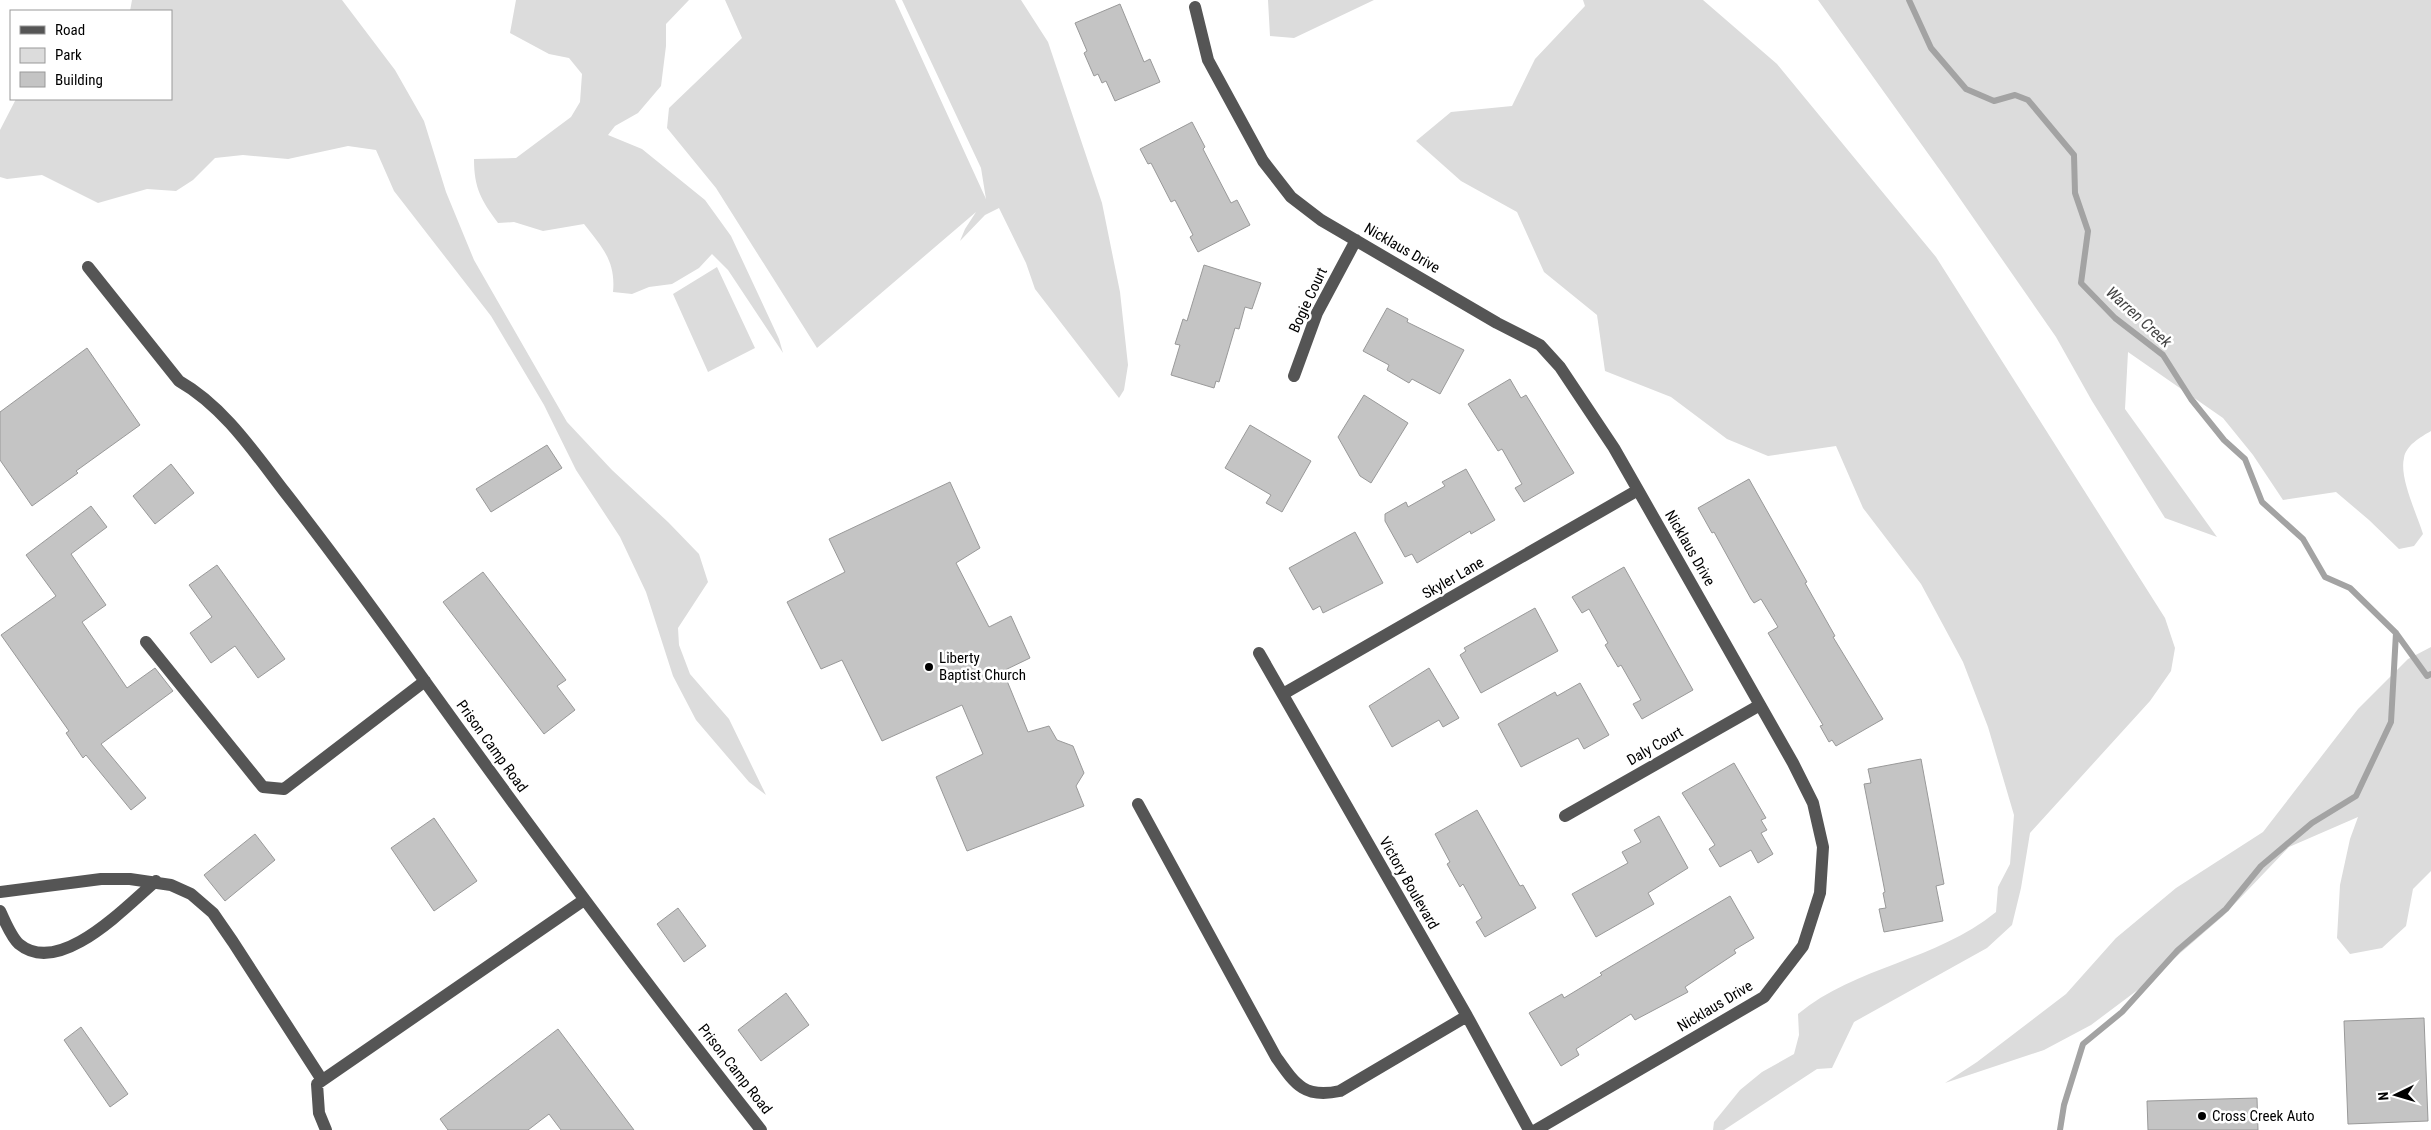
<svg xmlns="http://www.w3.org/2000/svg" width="2431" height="1130" font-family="'Roboto Condensed',sans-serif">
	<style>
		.green { fill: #dcdcdc }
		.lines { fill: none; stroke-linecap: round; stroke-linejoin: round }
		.stream { stroke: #a3a3a3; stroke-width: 6 }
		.building { fill: #c4c4c4; stroke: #999 }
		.minor { stroke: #555; stroke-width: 12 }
		.poi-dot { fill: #000; stroke: #fff; stroke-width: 2 }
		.labels { text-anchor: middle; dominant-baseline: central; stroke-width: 5; stroke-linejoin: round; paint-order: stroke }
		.street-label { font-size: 15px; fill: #000; stroke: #fff }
		.poi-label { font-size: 15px; fill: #000; stroke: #fff; text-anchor: start }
		.water-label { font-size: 16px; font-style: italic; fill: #444; stroke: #fff }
	</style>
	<rect width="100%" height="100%" fill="#fff"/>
	<path class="green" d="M132,0H342L395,70L424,121L446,192L474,260L567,422L612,470L668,522L699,554L708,582L678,628L679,645L690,674L729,719L766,795L749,782L696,720L673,676L646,592L620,537L576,470L544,405L491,316L394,191L376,150L348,146L288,159L243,155L215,158L193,180L176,191L147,189L98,203L42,175L7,179L0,177V130L16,99H171V11H130Z
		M516,0H689L666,24V46L661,86L638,113L615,126L608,135L642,149L705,200L731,236L779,339L783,353L728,270L712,254L699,268L672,284L649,287L632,294L613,292C616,261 602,247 584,224L543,231L514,222L498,223C481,200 474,188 474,159L516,158L571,117L580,102L582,74L569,58L549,54L510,33Z
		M725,0H895L986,199L981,168L902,0H1021L1048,42L1102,203L1120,292L1128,365L1124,390L1119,398L1035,289L1026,263L999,208L985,215L960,241L965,229L976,212L817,348L716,188L667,128L669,108L742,38Z
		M1268,0H1374L1294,38L1270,36Z
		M1583,0H1703L1777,64L1936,257L2165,618L2175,648L2171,671L2150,701L2030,833L2021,888L2012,925L1987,948L1854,1022L1832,1068L1817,1069L1724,1130H1713L1714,1122L1740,1090L1762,1072L1794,1054L1799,1035L1798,1014C1856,966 1936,961 1996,912L1998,887L2010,864L2014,815L1988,727L1963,662L1921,584L1863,508L1836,446L1768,456L1727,439L1671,397L1605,371L1597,315L1544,272L1517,212L1461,181L1416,141L1451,112L1512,106L1535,59L1585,6Z
		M1818,0H2431V431C2421,437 2406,445 2404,458C2399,478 2417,514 2423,534L2414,546L2399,549L2369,520L2336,492L2283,500L2253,455L2223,418L2128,352L2125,409L2217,537L2165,518L2092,401L2056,337L1947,180Z
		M717,267L755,348L708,372L673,294Z
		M2431,647V871L2413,889L2406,926L2382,948L2350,954L2337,938L2340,885L2350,839L2358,817L2289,847L2223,916L2139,989L2091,1025L2044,1050L1945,1083L1977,1062L2066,994L2116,938L2176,888L2263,832L2358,709L2408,659Z"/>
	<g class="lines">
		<path class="stream" d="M1909,0L1931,48L1966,89L1994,101L2015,95L2028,100L2074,155L2075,193L2088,231L2081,283L2115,318L2163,355L2191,399L2224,440L2245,459L2262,502L2303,539L2325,577L2350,588L2396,633L2427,676L2431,674
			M2060,1130L2064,1105L2083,1044L2122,1012L2178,950L2226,909L2261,866L2312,823L2356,796L2391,722L2396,633"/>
	</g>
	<path class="building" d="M1120,4L1144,62L1150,59L1160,82L1115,101L1106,81L1102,83L1098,74L1094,76L1084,53L1087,51L1075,23Z
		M1192,122L1205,147L1203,149L1231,203L1237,200L1250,225L1198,252L1190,237L1193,235L1175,200L1171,202L1151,163L1148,164L1140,149Z
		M1204,265L1261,283L1252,309L1245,307L1239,329L1235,328L1219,382L1216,381L1214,388L1171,375L1180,345L1175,344L1183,319L1187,321Z
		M1387,308L1408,319L1407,322L1464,350L1440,394L1412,379L1409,383L1387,370L1389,365L1363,351Z
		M87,348L140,425L76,471L78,473L32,506L0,460V412Z
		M1510,379L1521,398L1526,395L1574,473L1524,502L1515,488L1522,484L1502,449L1498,451L1468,404Z
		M1364,395L1408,423L1371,483L1360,476L1338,437Z
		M1250,425L1311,461L1282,512L1266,503L1271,495L1225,468Z
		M547,445L562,468L491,512L476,489Z
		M171,464L194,493L155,524L133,496Z
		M1466,469L1495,520L1471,534L1470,531L1417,563L1412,554L1405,557L1385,521V514L1406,502L1408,507L1445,486L1442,482Z
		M1749,479L1807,582L1805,583L1835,636L1833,637L1883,719L1836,746L1832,740L1829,742L1820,726L1823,725L1768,633L1778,627L1761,599L1754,603L1751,599L1714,532L1712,533L1698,508Z
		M950,482L980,548L956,563L989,627L1011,616L1030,658L1003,671L1028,732L1049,726L1057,740L1073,746L1084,773L1076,786L1084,806L967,851L936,777L983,754L962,705L882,741L842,660L821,669L787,602L845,572L829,539Z
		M91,506L107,527L71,554L106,605L82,622L127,688L155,668L173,691L101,744L146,798L131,810L86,755L83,758L66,733L69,731L1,635L56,596L26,555Z
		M1355,532L1383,583L1323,613L1320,606L1313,610L1289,568Z
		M217,565L285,659L258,678L235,646L211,663L190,633L212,617L189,585Z
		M1624,567L1693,690L1642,719L1633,704L1641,700L1621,665L1618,667L1605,645L1608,643L1589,609L1582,613L1572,597Z
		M483,572L566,680L557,686L575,710L544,734L443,602Z
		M1535,608L1558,651L1481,693L1460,655L1466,651L1464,648Z
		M1429,668L1459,718L1443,727L1439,720L1392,747L1369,706Z
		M1580,683L1609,735L1584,749L1578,738L1521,767L1498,724L1555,692L1557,696Z
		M1921,759L1944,884L1936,886L1943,921L1884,932L1879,909L1886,908L1883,893L1885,892L1864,784L1871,783L1868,769Z
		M1734,763L1766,818L1761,820L1767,830L1761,833L1773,854L1758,863L1751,850L1720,867L1709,849L1715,845L1682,793Z
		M1477,810L1520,886L1523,885L1536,908L1485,937L1476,922L1482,918L1463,884L1460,887L1447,864L1450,862L1435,834Z
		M1659,816L1688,868L1648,893L1654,904L1596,937L1572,894L1628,863L1622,852L1641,842L1634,830Z
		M434,818L477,881L434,911L391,848Z
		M255,834L275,860L225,901L204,875Z
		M1730,896L1754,938L1734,950L1736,953L1685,987L1688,992L1635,1020L1631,1014L1576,1049L1579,1055L1561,1066L1529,1013L1562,994L1564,998L1602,975L1600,973Z
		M678,908L706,946L684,962L657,924Z
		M786,993L809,1025L761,1061L738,1030Z
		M2424,1018L2428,1121L2348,1124L2344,1021Z
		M81,1027L128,1094L110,1107L64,1040Z
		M558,1029L634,1130H561L549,1114L528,1130H448L440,1119Z
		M2257,1098L2258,1130H2148L2147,1101Z"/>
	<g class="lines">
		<path class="minor" d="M1195,7L1208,60L1263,161L1291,197L1321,220L1497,323L1540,345L1560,367L1614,448L1638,490L1793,763L1813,803L1823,847L1820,893L1803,946L1764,997L1536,1130
			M88,267L179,381C223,406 254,452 284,491C334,555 382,621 429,687C537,837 647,985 761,1130
			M1294,376L1317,313L1356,240
			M146,642L263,787L284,789L425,681
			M1259,653L1467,1016L1529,1130
			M1283,694L1638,490
			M1138,804L1276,1057C1295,1084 1304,1099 1340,1091L1467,1016
			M1565,816L1760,705
			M0,892L101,879H130L171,885L191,894L213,913L233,942L322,1080
			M0,911C5,921 11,937 19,944C60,978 126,906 156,881
			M326,1130L319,1113L317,1084L584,900"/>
	</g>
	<g class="poi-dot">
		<circle cx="929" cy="667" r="5"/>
		<circle cx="2202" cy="1116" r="5"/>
	</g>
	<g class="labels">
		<g class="street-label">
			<text transform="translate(1402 248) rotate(30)">Nicklaus Drive</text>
			<text transform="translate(1308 300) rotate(-65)">Bogie Court</text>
			<text transform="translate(1690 548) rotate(60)">Nicklaus Drive</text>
			<text transform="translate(1453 578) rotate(-30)">Skyler Lane</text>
			<text transform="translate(492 746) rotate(54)">Prison Camp Road</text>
			<text transform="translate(1655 746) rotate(-30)">Daly Court</text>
			<text transform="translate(1409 883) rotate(60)">Victory Boulevard</text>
			<text transform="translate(1715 1006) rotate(-31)">Nicklaus Drive</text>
			<text transform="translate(735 1069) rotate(52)">Prison Camp Road</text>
		</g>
		<g class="poi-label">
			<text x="939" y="658">Liberty<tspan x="939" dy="17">Baptist Church</tspan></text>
			<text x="2212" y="1116">Cross Creek Auto</text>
		</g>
		<g class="water-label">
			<text transform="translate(2139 317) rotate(42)">Warren Creek</text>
		</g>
	</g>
	<rect x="10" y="10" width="162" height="90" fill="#ffffff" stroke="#999999"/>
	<rect x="20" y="26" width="25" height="8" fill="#555555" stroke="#999999"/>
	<text x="55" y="35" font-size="15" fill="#000000">Road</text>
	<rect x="20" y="48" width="25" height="15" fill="#dcdcdc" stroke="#999999"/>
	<text x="55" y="60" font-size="15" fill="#000000">Park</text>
	<rect x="20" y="72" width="25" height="15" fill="#c4c4c4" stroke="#999999"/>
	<text x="55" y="85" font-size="15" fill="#000000">Building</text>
	<g transform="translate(2396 1095) rotate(265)" stroke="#ffffff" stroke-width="4" paint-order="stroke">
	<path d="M0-4L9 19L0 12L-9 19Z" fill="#000000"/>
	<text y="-8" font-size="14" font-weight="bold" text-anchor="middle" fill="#000000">N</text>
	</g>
</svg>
